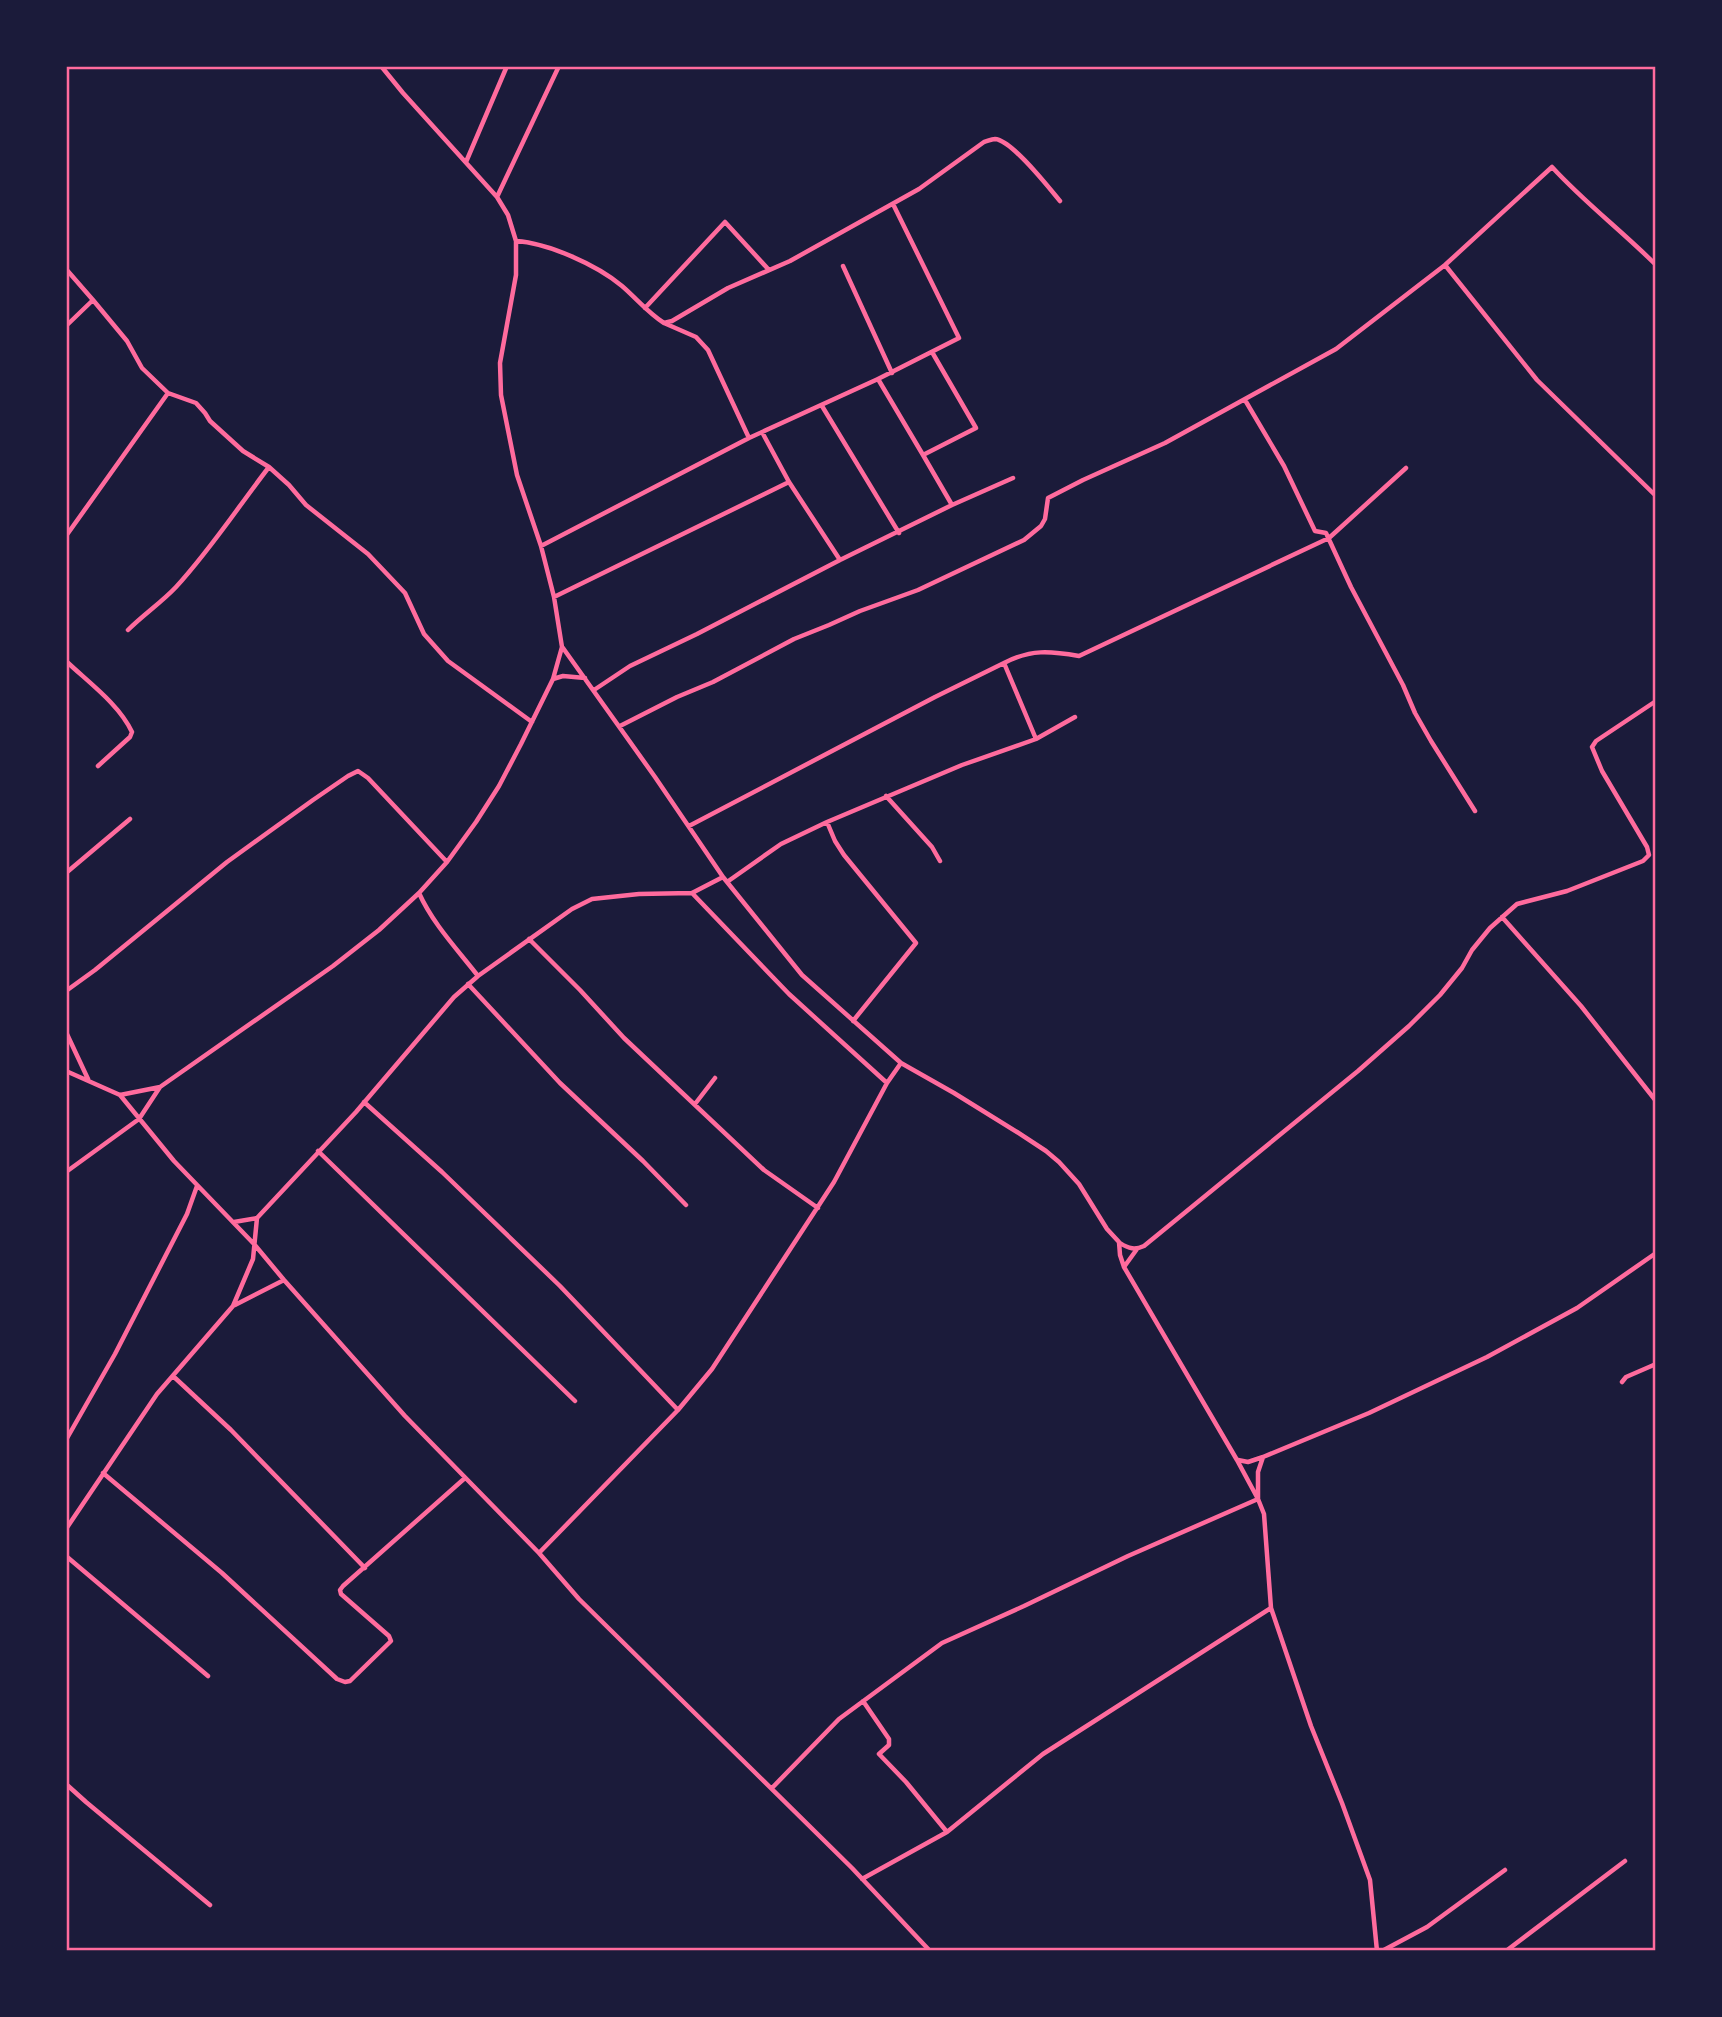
<svg xmlns="http://www.w3.org/2000/svg" width="1722" height="2017" font-family="'Sofia Sans Condensed',sans-serif">
	<style>
		.lines { fill: none; stroke-linecap: round; stroke-linejoin: round }
		.minor { stroke: #ff6b9d; stroke-width: 4.5 }
		.neatline { fill: none; stroke: #ff6b9d; stroke-width: 2.5 }
	</style>
	<rect width="100%" height="100%" fill="#1b1b3a"/>
	<g class="lines">
		<path class="minor" d="M466,162L507,66
			M497,197L559,66
			M516,241C548,243 597,265 622,286C636,298 648,313 664,323L672,321L728,288L790,261L919,189L984,142C988,141 991,139 995,139C1012,140 1049,188 1060,201
			M1445,265L1537,380L1656,496
			M843,266L892,373
			M66,269L93,300
			M645,308L725,222L769,270
			M664,323L696,337L708,350L749,438
			M66,326L93,300L127,341L142,368L168,393L196,403L205,413L210,421L243,451L269,467L289,485L306,505L368,554L405,593L424,634L448,661L532,722
			M878,379L923,455
			M1245,400L1284,466L1315,531L1326,533L1351,587L1403,685L1415,713L1431,741L1475,811
			M822,406L899,533
			M762,432L789,482L840,560L952,505L923,455L976,428L932,352
			M952,505L1013,478
			M66,536L168,393
			M541,546L749,438L878,379L959,338L893,204
			M554,597L789,482
			M128,630C143,615 162,602 176,587C211,549 238,507 269,467
			M66,661C88,682 119,704 132,732L130,737L98,766
			M1004,663C1031,649 1050,651 1079,656L1329,538L1406,468
			M553,679L563,676L585,678
			M594,690L630,666L697,634L840,560
			M620,726L677,697L713,682L794,639L829,625L860,611L918,590L1024,540L1041,526L1045,519L1048,498L1083,480L1165,443L1336,349L1445,265L1552,167C1584,202 1622,231 1656,265
			M886,796L932,847L940,861
			M827,822L835,841L844,855L916,943L853,1021
			M689,826L935,697L1004,663L1036,739
			M66,873L130,819
			M723,877L802,975L901,1063L954,1093L1017,1132L1046,1151L1059,1162L1079,1184L1107,1229L1119,1242L1120,1255L1124,1267L1237,1460L1258,1499L1264,1514L1271,1608L1311,1726L1342,1803L1370,1880L1377,1951
			M727,882L781,844L827,822L962,765L1036,739L1075,717
			M419,893C433,924 457,949 478,976
			M1502,917L1581,1006L1656,1101
			M529,939L580,990L624,1038L764,1170L818,1208
			M468,984L560,1083L643,1161L686,1205
			M66,991L95,970L227,862L313,800L348,776L358,771L368,778L447,862
			M66,1032L88,1079
			M66,1071L120,1095L160,1087L333,966L379,930L419,893L447,862L476,822L499,786L521,744L553,679L562,647L554,597L541,546L517,475L501,395L500,363L516,275V241L508,215L497,197L403,93L381,66
			M887,1083L901,1063
			M120,1095L174,1161L254,1244L284,1280L405,1416L539,1553L579,1599L852,1868L930,1951
			M364,1102L442,1172L560,1286L678,1410
			M695,1104L715,1078
			M318,1151L575,1401
			M66,1172L139,1119L160,1087
			M234,1222L257,1218
			M1120,1243C1129,1249 1135,1250 1144,1246L1358,1071L1409,1026L1440,995L1462,968L1472,950L1490,928L1517,904L1567,891L1643,861L1649,855L1647,847L1602,771L1592,747L1596,741L1656,701
			M1124,1267L1137,1249
			M235,1305L284,1280
			M173,1376L231,1430L365,1568
			M1622,1382L1626,1377L1656,1364
			M66,1440L115,1354L187,1214L197,1186
			M1238,1460L1248,1462L1263,1457L1369,1413L1487,1357L1577,1308L1656,1253
			M103,1473L222,1573L337,1679L345,1682L350,1681L391,1641L389,1636L341,1594L340,1590L343,1586L465,1478
			M66,1529L157,1394L233,1306L253,1259L257,1218L356,1112L454,997L478,976L572,909L592,899L639,894L692,893L723,877L655,777L563,648
			M539,1553L678,1410L712,1369L834,1182L887,1083L789,994L692,893
			M66,1556L208,1676
			M863,1701L889,1739V1745L879,1754L906,1782L947,1832
			M66,1784L86,1802L210,1905
			M772,1788L839,1719L942,1643L1024,1606L1128,1556L1258,1499V1472L1263,1457
			M862,1879L947,1832L1043,1754L1271,1608
			M1382,1951L1427,1927L1505,1870
			M1506,1951L1625,1861"/>
	</g>
	<rect width="1722" height="2017" fill="none" stroke="#1b1b3a" stroke-width="136"/>
	<rect x="68" y="68" width="1586" height="1881" class="neatline"/>
</svg>
